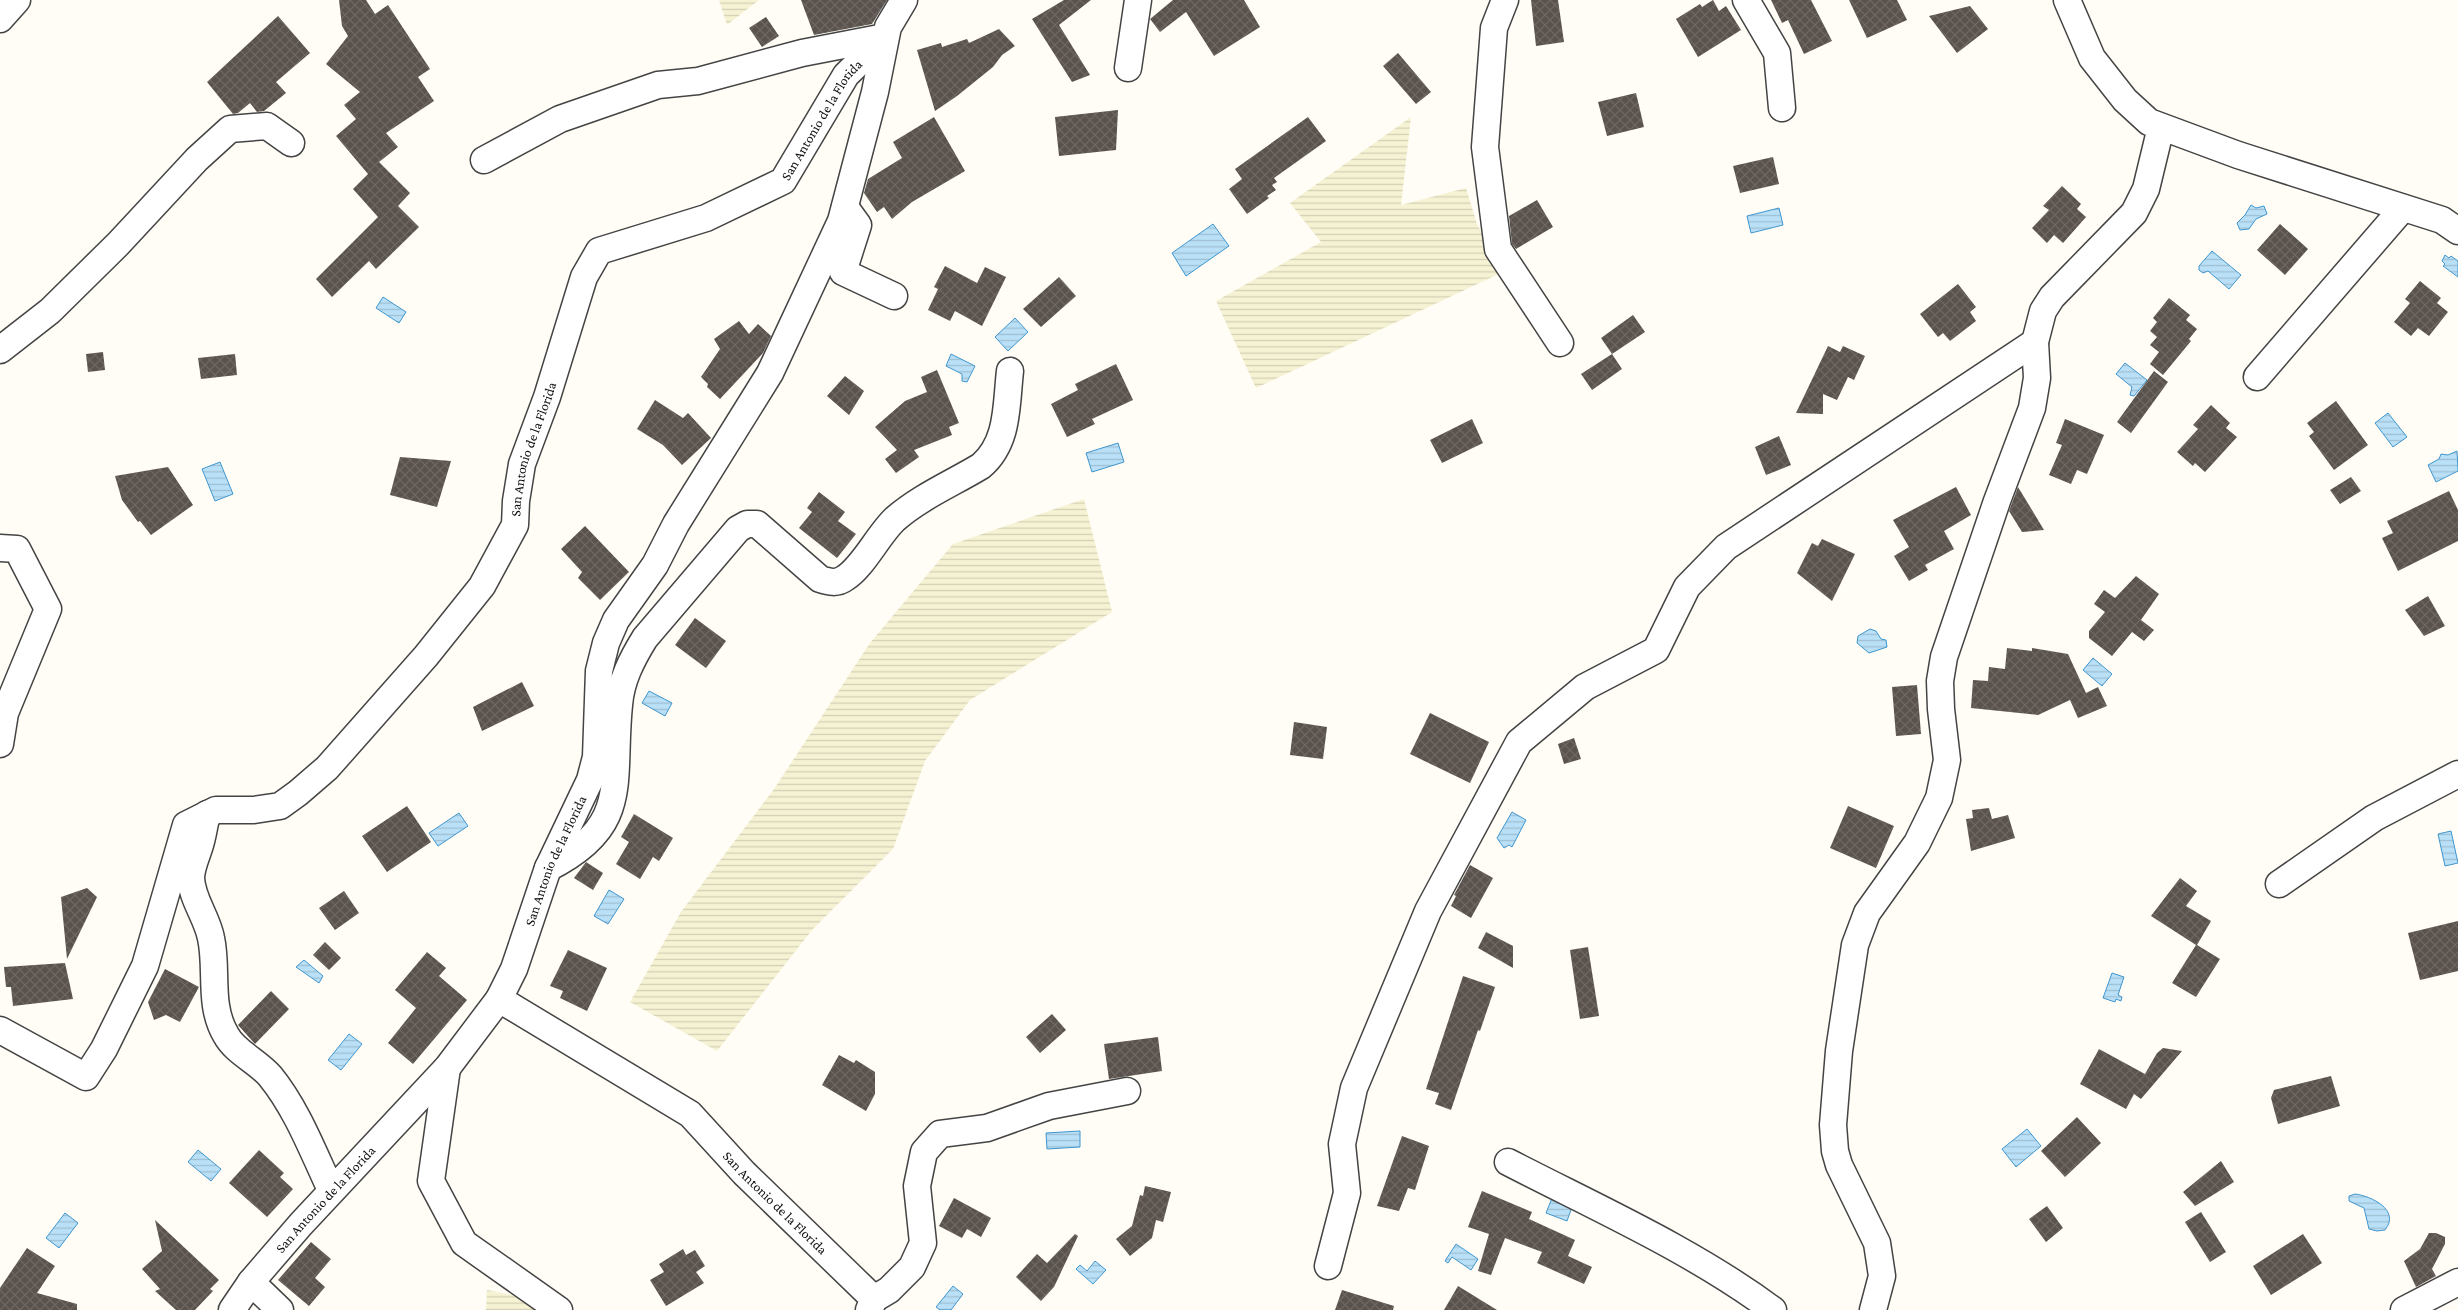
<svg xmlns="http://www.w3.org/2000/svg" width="2458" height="1310" font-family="'Crimson Pro',serif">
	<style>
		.farmland { fill: url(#farmland-rules) }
		.water { fill: url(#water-rules); stroke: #3f96cf }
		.building { fill: url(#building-cross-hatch) }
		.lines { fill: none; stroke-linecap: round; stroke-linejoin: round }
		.minor-casing { stroke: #444; stroke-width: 29 }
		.minor { stroke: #fff; stroke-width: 26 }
		.labels { text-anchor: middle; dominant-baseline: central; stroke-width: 5; stroke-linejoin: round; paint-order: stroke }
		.street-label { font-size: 14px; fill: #111; stroke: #fff }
	</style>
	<defs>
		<pattern id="farmland-rules" width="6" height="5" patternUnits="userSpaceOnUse" patternTransform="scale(1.25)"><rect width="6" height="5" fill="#f6f3d4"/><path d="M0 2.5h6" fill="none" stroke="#d2cfb5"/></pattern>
		<pattern id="water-rules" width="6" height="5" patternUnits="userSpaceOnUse" patternTransform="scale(1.25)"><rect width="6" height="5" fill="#b9e0f7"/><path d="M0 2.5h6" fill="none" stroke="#9ebfd3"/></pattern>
		<pattern id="building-cross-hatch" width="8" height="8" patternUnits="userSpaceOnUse" patternTransform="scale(1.25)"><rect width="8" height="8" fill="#5a524d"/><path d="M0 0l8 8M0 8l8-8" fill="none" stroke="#6d6662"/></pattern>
	</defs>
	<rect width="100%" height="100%" fill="#fffdf5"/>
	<path class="farmland" d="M719,0H759L727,25Z
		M1411,117L1401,205L1466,188L1477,224L1503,272L1256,388L1216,301L1321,242L1290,203Z
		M1084,499L1112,612L970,700L925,761L893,849L812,930L717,1051L630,1002L681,912L774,789L870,643L953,544Z
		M487,1290L547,1301L555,1310H486Z"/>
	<path class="water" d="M2251,205L2256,208L2264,206L2267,214L2256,219L2249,229L2240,230L2237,223L2245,215Z
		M1779,208L1783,225L1751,233L1747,216Z
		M1213,224L1229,246L1186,276L1172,253Z
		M2212,251L2241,275L2229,289L2208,271L2203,273L2199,270V266Z
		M2445,255L2449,258L2451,256L2458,261V277L2443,266L2445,264L2442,261Z
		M383,297L406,312L399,323L376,308Z
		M1015,318L1028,332L1008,351L995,337Z
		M951,354L975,366L967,382L962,381V374L946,366Z
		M2125,363L2147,380L2134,396L2130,395L2132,387L2116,374Z
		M2388,413L2407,437L2393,447L2375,423Z
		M1118,443L1124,462L1092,472L1086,453Z
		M2457,451L2458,471L2436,482L2428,465L2439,459L2441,454L2448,455Z
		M220,462L233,494L215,501L202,469Z
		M1870,629L1876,631L1881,639L1886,640L1887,647L1869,653L1857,643L1858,636Z
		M2093,658L2112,674L2102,686L2083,670Z
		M649,691L672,703L665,716L642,703Z
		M1512,812L1526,820L1512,847L1509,845L1504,848L1497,838Z
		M459,813L468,826L438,846L429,833Z
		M2451,831L2458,863L2445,866L2438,834Z
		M609,890L624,899L608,924L594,916Z
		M304,960L323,976L319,983L296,967Z
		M2112,973L2124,977L2118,995L2122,997L2121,1001L2116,999L2115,1002L2103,998Z
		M349,1034L362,1044L341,1070L328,1060Z
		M2027,1129L2041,1146L2016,1167L2002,1149Z
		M1080,1131V1147L1047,1149L1046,1133Z
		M198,1150L221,1169L211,1181L188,1162Z
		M2355,1194C2371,1196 2401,1210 2385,1230L2377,1231L2369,1229L2364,1208L2349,1201V1196Z
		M1552,1198L1572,1207L1567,1221L1546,1213Z
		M65,1213L78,1223L59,1248L46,1238Z
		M1456,1244L1478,1259L1471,1270L1452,1257L1448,1263L1445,1261Z
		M1095,1261L1106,1270L1093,1284L1076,1269L1080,1265L1087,1271Z
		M953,1286L963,1294L951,1310H940L936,1307Z"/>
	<path class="building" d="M339,0H366L375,14L388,5L430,69L418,77L434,101L386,133L398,147L379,162L410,193L398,206L419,227L376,269L369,261L332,297L316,279L378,217L353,189L368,174L336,136L356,119L344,105L360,92L326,64L348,36L342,26Z
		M801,0H887L872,24L814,35Z
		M1064,0H1091L1059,25L1090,75L1072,82L1032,19Z
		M1173,0H1244L1260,27L1214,56L1186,12L1160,32L1150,19Z
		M1531,0H1558L1564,42L1536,46Z
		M1713,0L1719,11L1726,6L1741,30L1698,57L1676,19L1700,4L1702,7Z
		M1771,0H1811L1832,41L1804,54L1788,20L1782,23Z
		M1849,0H1897L1907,20L1867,38Z
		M1970,6L1988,29L1957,53L1929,16Z
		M278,16L310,53L276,82L286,93L264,111L257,112L250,103L238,113L233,114L207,82Z
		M766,17L779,36L762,47L749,28Z
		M999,29L1015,46L1002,55L993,67L957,96L935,111L917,50L941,43L942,47L967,39L969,43Z
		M1398,53L1431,92L1416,104L1383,66Z
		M1636,93L1644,127L1607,136L1598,102Z
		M1118,110L1116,150L1059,156L1055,117Z
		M934,117L965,171L912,202L892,219L884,207L877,212L864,193L868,179L902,158L893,142Z
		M1308,117L1326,141L1274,178L1277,182L1272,185L1276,190L1267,196L1269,198L1247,214L1229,189L1242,179L1235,169Z
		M1773,157L1779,184L1740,193L1733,166Z
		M2062,186L2081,204L2077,209L2086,217L2063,243L2054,235L2047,243L2032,228L2049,210L2043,206Z
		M1537,200L1553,227L1516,249L1512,244L1509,216Z
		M2280,224L2308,249L2285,275L2257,250Z
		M945,266L977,283L985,267L1006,277L982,326L955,311L950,321L928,310L938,289L934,287Z
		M1059,277L1076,296L1041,327L1023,309Z
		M2420,281L2441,298L2437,303L2448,312L2429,336L2418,328L2411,336L2394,322L2410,303L2405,299Z
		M1958,284L1976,307L1970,312L1976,321L1950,341L1943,333L1938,337L1920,314Z
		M2169,298L2190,315L2186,320L2197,329L2189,339L2191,341L2163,375L2150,364L2159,352L2150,345L2157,337L2150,331L2157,322L2153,318Z
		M1633,315L1645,332L1612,354L1601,338Z
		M739,321L749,334L758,324L771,336L763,353L720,399L707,387L708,384L701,377L720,349L714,339Z
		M1828,346L1840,352L1843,346L1865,356L1854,380L1848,377L1837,400L1823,394V414L1796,413Z
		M103,352L105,370L88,372L86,354Z
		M235,354L237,375L201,379L198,358Z
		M1612,354L1622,369L1592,390L1581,374Z
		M1116,364L1133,400L1092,419L1095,424L1067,437L1051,404L1078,390L1075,384Z
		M937,370L959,423L949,427L952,435L914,450L919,457L896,473L885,459L897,450L875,427L905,401L927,392L921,377Z
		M2154,371L2168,382L2131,433L2117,422Z
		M845,376L864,391L849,415L827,396Z
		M655,400L683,418L688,413L711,438L682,465L663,445L637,429Z
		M2336,401L2368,445L2334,470L2309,436L2314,432L2307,423Z
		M2211,405L2230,423L2226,428L2237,437L2205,472L2195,463L2193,466L2177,452L2198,429L2193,425Z
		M1472,419L1483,443L1442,463L1430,440Z
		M2065,419L2104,435L2087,474L2077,470L2071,484L2049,475L2062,445L2056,443Z
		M1779,436L1791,465L1766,475L1755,447Z
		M400,457L451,461L437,507L390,495Z
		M168,467L193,505L151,535L140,521L138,522L122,500L115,476Z
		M2351,477L2361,491L2340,504L2330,490Z
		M1956,487L1971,515L1944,531L1954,549L1925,565L1928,570L1909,581L1894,556L1909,547L1893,520Z
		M2018,487L2035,515L2044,530L2022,532L2009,511Z
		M2449,491L2458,510V541L2398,571L2382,538L2393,533L2387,521Z
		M819,492L845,512L838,521L856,534L837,558L799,528L812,512L807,508Z
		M585,526L629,572L600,600L578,578L582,572L561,549Z
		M1822,539L1855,554L1832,601L1797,573L1812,543L1818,546Z
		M2136,576L2159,594L2141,620L2154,630L2144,641L2132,632L2112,656L2089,638V631L2105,612L2094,604L2104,590L2115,598Z
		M2428,596L2445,626L2424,636L2405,610Z
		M695,618L726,641L706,668L675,645Z
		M2007,648L2032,651V648L2068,654L2086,693L2098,687L2107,706L2078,718L2070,700L2038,715L1971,708L1973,680L1988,681L1989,667L2005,669Z
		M522,682L534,706L482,731L473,707Z
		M1917,685L1921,734L1896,736L1892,687Z
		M1430,713L1489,742L1470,783L1410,754Z
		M1294,722L1327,727L1323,759L1290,755Z
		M1574,738L1581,759L1564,764L1558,744Z
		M407,806L431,842L387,872L362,836Z
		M1848,806L1894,826L1876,868L1830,848Z
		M1989,808L1992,819L2008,815L2015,838L1971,851L1966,819L1973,818L1972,810Z
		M634,814L673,838L659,861L653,857L640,879L616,864L629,842L621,837Z
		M586,862L603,873L593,890L574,878Z
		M1470,865L1493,878L1471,918L1451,906L1456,896L1454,895Z
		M2180,878L2197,891L2186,906L2211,921L2197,945L2220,959L2196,997L2172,983L2196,945L2151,916Z
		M87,888L97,897L67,959L61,897Z
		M344,891L359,913L335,930L319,908Z
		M2458,921V971L2420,980L2408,933Z
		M1486,932L1513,946V968L1478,948Z
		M325,942L341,958L329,970L313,955Z
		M1588,947L1599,1016L1580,1019L1570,950Z
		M568,950L607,968L587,1011L560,998L563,991L550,986Z
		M427,952L446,968L439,976L467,1000L413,1064L388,1043L416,1008L395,990Z
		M65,963L73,999L13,1006L11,987H6L4,967Z
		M165,969L199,987L180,1022L166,1015L154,1020L148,1002Z
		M1463,976L1495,987L1480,1031L1478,1030L1451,1110L1435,1104L1439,1093L1426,1089Z
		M271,991L289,1009L255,1044L238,1025Z
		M1052,1014L1066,1030L1040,1053L1026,1037Z
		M1158,1037L1162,1071L1109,1079L1104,1044Z
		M2163,1048L2182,1051L2141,1099L2134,1094L2126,1109L2080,1084L2099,1049L2145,1074L2157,1053Z
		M839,1055L854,1063L856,1060L875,1072V1094L866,1111L822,1085Z
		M2331,1076L2340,1106L2278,1124L2271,1098L2274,1090Z
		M2077,1117L2101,1143L2065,1177L2041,1151Z
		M1402,1136L1429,1146L1415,1190L1408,1188L1399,1211L1377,1206Z
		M259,1150L284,1173L280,1177L293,1189L267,1217L229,1183Z
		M2221,1161L2234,1182L2195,1206L2183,1192Z
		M1145,1186L1171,1192L1163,1222L1156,1220L1152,1238L1130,1256L1116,1239L1132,1226L1140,1195L1143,1196Z
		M1482,1191L1532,1212L1529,1219L1575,1240L1568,1256L1592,1267L1584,1284L1537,1263L1542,1252L1505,1238L1491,1275L1478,1271L1489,1234L1468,1227Z
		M954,1198L991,1218L981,1237L967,1229L962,1238L939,1226Z
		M2047,1206L2063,1228L2046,1242L2029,1219Z
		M2201,1212L2226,1252L2210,1262L2185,1222Z
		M155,1220L219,1280L210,1289L213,1291L195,1310H176L155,1291L160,1289L142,1269L162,1251Z
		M2429,1233H2436L2445,1237V1244L2432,1269L2436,1276L2416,1287L2404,1261L2420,1249Z
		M1075,1234L1078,1236L1054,1287L1041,1301L1016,1277L1037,1254L1047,1263Z
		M2303,1234L2322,1263L2271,1295L2253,1266Z
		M311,1242L331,1259L315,1278L325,1287L309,1306L278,1280Z
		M27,1248L55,1266L37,1293L77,1304V1310H0V1288Z
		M683,1249L686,1255L695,1250L705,1266L696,1272L704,1283L666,1306L650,1280L664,1272L659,1264Z
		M1458,1286L1497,1310H1444Z
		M1342,1290L1394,1306L1393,1310H1335Z"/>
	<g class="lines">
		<g class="minor-casing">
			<g id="minor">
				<path d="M1505,0L1494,28L1485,147L1498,249L1560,343"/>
				<path d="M1746,0L1777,53L1782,108"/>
				<path d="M2067,0L2092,58L2125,100L2149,122L2238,155L2442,220L2458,231"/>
				<path d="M0,19L17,0"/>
				<path d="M1128,68L1138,0"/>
				<path d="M484,160L560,119L658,85L698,81L802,53L885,37"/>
				<path d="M845,207L858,225L843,272L894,296"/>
				<path d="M0,350L50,311L118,244L197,159L230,129L267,126L291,143"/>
				<path d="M2257,377L2403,208"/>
				<path d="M0,548L17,549L48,609L5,713L0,744"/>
				<path d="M207,814C204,825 203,837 199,848C196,858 192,865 191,877C191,898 207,917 211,938C218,970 208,1005 226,1035C235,1052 257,1061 270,1076C297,1109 313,1152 331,1190"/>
				<path d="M548,868C632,826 611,782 619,705C621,680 632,659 645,638L738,529L747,524H757L820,579C829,582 837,584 845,578C863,567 878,535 895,519C920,497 953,483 981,466C1009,442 1006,405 1010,371"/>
				<path d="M2279,884L2374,818L2458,774"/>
				<path id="s1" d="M499,999L690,1114L744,1173L874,1299L869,1310"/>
				<path id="s2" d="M0,1030L86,1077L104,1049L145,966L186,825L216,810H254L280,806L298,793L327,768L426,656L482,586L515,525L516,501L522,464L547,397L584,277L599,251L706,218L783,181L846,75L885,37"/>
				<path d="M447,1068L431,1181L464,1243L559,1310"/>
				<path d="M1508,1162C1597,1208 1692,1250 1773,1310"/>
				<path d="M1328,1266L1347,1193L1342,1144L1354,1088L1428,911L1519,742L1585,687L1656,650L1687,587L1726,547L2035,342"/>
				<path d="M251,1282L280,1310"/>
				<path d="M874,1299L889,1290L912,1267L923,1243L917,1186L924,1152L940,1134L987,1128L1049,1106L1127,1091"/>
				<path id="s3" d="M232,1310L251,1282L301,1224L447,1068L499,999L514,969L548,868L590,780L596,757L599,671L606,643L616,620L655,565L676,524L770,373L841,221L875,92L888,27L904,0"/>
				<path d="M1873,1310L1882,1276L1877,1243L1839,1165L1835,1151L1833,1125L1839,1051L1855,945L1867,913L1917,843L1939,798L1947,760L1941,709L1940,681L1944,657L1997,501L2032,408L2037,378L2035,342L2043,311L2052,297L2134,213L2146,189L2161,127"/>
				<path d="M2404,1310L2458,1282"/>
			</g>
		</g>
		<use href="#minor" class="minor"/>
	</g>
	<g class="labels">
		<g class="street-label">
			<text stroke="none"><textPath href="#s2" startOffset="1396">San Antonio de la Florida</textPath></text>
			<text stroke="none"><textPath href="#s2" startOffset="916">San Antonio de la Florida</textPath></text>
			<text stroke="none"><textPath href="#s3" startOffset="560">San Antonio de la Florida</textPath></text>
			<text stroke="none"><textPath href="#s3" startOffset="145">San Antonio de la Florida</textPath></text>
			<text stroke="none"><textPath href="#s1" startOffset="346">San Antonio de la Florida</textPath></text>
		</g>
	</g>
</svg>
